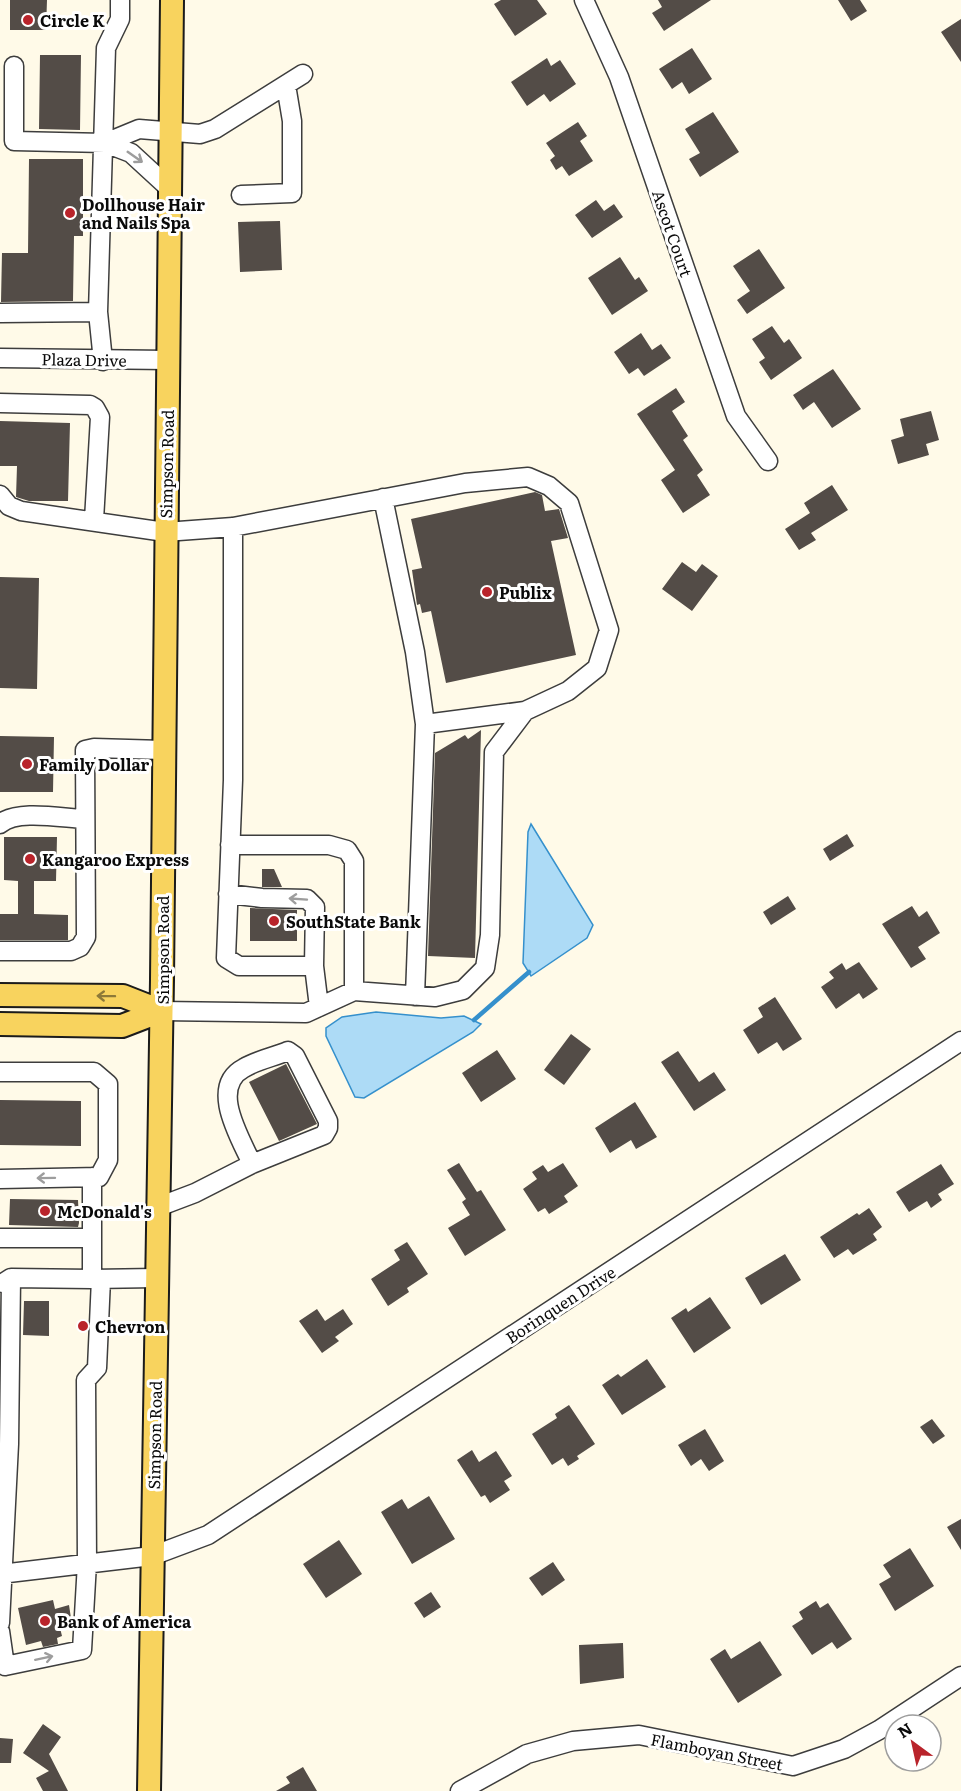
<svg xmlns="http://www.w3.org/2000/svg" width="961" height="1791" font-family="Literata,serif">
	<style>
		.water { fill: #addbf6; stroke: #3590cc; stroke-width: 1.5 }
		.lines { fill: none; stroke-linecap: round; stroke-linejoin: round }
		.stream { stroke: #3590cc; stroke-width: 4.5 }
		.building { fill: #534c47 }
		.minor-casing { stroke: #3d3d3d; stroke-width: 21 }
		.major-casing { stroke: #1b1b1b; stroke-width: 26 }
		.minor { stroke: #fff; stroke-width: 18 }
		.major { stroke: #f8d35e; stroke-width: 22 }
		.oneway { stroke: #9d9d9d }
		.oneway2 { stroke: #8d7938 }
		.poi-dot { fill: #b9242b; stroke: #fff; stroke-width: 2 }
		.labels { text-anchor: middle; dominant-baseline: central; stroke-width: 6; stroke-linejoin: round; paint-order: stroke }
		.poi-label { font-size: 16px; font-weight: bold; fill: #0a0a0a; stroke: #fff; text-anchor: start }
		.street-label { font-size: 16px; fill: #0a0a0a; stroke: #fff }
	</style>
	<rect width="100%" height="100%" fill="#fffae8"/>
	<path class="water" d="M531,824L593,925L587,938L531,976L523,963L528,832Z
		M376,1012L441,1018L464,1016L481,1024L473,1032L364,1098L355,1097L326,1036V1028L342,1017Z"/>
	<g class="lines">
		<path class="stream" d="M474,1020L529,972"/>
	</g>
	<path class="building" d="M10,0H47L46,30H10Z
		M501,0H537L547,14L515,36L494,4Z
		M658,0H711L664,31L652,13L662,7Z
		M838,0H860L867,11L851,21Z
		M961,19V62L941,32Z
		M692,48L712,79L689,94L682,82L672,89L659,69Z
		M40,55H81L80,130L39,129Z
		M547,58L551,66L560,60L576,84L550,102L544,94L527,106L511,82Z
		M713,112L739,152L700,177L689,159L700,153L685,129Z
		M578,122L587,136L580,141L593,161L569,176L562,166L556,170L550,160L555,156L546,143Z
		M29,159H83V236H74L73,301L1,302L2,253H28Z
		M596,200L604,211L614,204L623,217L592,238L575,215Z
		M280,221L282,270L240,272L238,222Z
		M759,249L785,288L747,314L737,300L750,291L733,266Z
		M620,257L635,280L639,277L648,291L612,315L588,278Z
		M772,326L784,343L789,339L802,358L771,380L759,362L765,358L752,339Z
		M641,333L652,350L661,344L671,358L644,376L638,368L629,374L614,352Z
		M833,369L861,409L832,428L814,402L803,410L793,395Z
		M676,388L685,402L672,411L688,436L683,440L703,470L697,475L710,495L683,513L661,480L675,470L637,414Z
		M931,411L939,440L926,444L929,455L898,464L891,440L904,436L900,419Z
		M0,421L70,423L68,501H29L16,497L17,466H0Z
		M832,485L848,510L811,533L816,540L799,550L785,529L810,513L804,503Z
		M535,492L542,495L545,511L559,509L568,538L551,541L576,655L446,683L431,611L422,613L420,604L417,605L412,570L422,568L411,519Z
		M682,562L696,572L702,564L718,576L692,611L662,589Z
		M0,577L39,578L37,689L0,688Z
		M481,730L475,958L428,956L435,753L465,735L468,739Z
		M0,736L54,737L53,792H0Z
		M847,834L854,846L830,861L823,849Z
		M4,837H57L56,881H34V914L68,915V940H0V914H18V881L4,880Z
		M262,869H274L282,887H262Z
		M788,896L796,909L771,925L763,912Z
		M912,906L919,917L927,911L940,933L918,947L926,959L911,968L882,924Z
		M250,908L297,910V941H250Z
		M859,962L878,989L863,999L859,993L836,1009L821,987L834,978L829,972L842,963L846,970Z
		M775,997L802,1039L783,1051L777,1042L758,1054L743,1030L763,1017L758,1008Z
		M571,1034L591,1049L564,1085L544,1070Z
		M497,1050L516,1079L481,1102L462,1073Z
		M678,1051L699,1082L714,1072L726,1090L694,1111L661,1062Z
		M286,1064L317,1124L279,1141L249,1082Z
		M0,1100L81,1101V1146L0,1145Z
		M635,1102L657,1137L636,1149L631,1140L610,1153L595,1128Z
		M459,1163L477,1192L481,1190L506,1230L465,1256L448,1228L470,1215L462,1202L466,1199L447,1170Z
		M563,1163L578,1186L564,1196L568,1202L549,1214L545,1208L538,1212L523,1189L537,1179L532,1172L543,1165L548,1172Z
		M941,1164L954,1184L938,1194L942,1200L931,1208L927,1201L909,1212L896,1192Z
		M10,1199L78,1200L79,1223L78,1227L9,1225Z
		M869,1208L882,1227L873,1234L877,1240L853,1255L848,1249L834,1258L820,1237L857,1213L859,1215Z
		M407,1242L428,1274L407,1288L409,1292L388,1306L371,1279L400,1260L394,1250Z
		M785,1254L801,1280L761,1305L745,1278Z
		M710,1297L731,1328L694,1353L671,1318L686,1308L688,1312Z
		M24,1301H49V1336L23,1335Z
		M317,1309L325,1321L343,1309L353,1324L335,1337L339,1341L322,1353L299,1321Z
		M647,1359L666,1387L622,1415L602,1385L618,1374L621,1377Z
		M569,1405L595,1444L577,1456L579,1459L568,1466L563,1458L552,1465L532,1434L557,1418L555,1414Z
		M932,1419L945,1436L933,1444L920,1427Z
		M705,1429L724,1461L709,1471L701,1459L691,1466L678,1445Z
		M472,1450L479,1462L496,1451L512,1476L504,1481L510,1490L490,1503L485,1495L481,1497L457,1460Z
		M429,1496L455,1539L412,1564L381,1512L402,1499L408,1509Z
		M961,1519V1550L947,1527Z
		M339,1540L362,1574L326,1598L303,1564Z
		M910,1548L934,1586L895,1611L879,1584L891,1577L883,1565Z
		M553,1562L565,1580L542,1596L529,1578Z
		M431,1592L441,1607L424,1618L414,1603Z
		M53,1600L55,1609L69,1605L72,1625L60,1628L62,1636L57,1638L58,1644L43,1647L41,1641L26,1645L18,1608Z
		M816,1601L820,1608L828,1603L852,1639L837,1649L832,1642L812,1655L792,1626L803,1619L799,1612Z
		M760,1641L782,1675L738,1703L710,1659L725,1649L731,1659Z
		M623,1643L624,1678L580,1684L579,1645Z
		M43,1724L61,1737L49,1754L68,1791H43L36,1778L49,1771L23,1753Z
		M0,1738L13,1739L11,1763H0Z
		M303,1767L317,1791H276L290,1783L286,1777Z"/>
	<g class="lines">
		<g class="minor-casing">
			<path id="minor" d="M584,0L619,77L736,416L768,461
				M14,66V141L105,143
				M168,187L131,153L105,143L139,129L200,134L215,129L303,74
				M241,195L292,193V121L286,85
				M98,312L106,48L120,19V0
				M0,313L98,312L103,361
				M0,358L168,360
				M0,403L90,405L95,408L100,417L94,520
				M0,495L9,506L21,511L165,532L233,527L465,483L528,477L549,486L569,503L609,630L597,668L568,691L525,711L494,752L490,935L485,968L463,990L435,997L354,991L306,1013L161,1011
				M383,498L415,652L425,724L415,996
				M233,527V780L226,958L239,966H314L319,1007
				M425,724L525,711
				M0,824C16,809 62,818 84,819
				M230,845H329L347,850L354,861V991
				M228,894L262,898L307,899L315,907L314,966
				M0,951H71L80,947L86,937L85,750L94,748L163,750
				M0,1072H94L108,1084V1160L99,1177L0,1179
				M158,1207L195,1193L252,1164C241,1139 208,1087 244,1068C257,1060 274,1057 288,1051L295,1056L328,1121V1128L324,1135L252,1164
				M0,1238H92
				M92,1279L156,1278
				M3,1283L11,1278L92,1279V1177
				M0,1574L152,1556L208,1535L961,1041
				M0,1623L9,1444L11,1278
				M0,1631L5,1666L82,1650L87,1563L86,1380L97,1368L101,1279
				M460,1791L527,1754L573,1741L639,1735L793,1766L844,1749L879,1730L961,1676"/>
		</g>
		<g class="major-casing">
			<path id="major" d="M0,995L123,996L161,1011
				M0,1024L122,1026L161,1011
				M149,1791L162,980L172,0"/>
		</g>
		<use href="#minor" class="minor"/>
		<use href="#major" class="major"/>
	</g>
	<defs><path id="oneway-shaft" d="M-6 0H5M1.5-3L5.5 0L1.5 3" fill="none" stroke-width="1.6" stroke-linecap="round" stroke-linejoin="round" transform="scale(1.5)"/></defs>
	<g class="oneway">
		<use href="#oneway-shaft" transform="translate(135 157) rotate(35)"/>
		<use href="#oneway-shaft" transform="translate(298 899) rotate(-176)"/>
		<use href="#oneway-shaft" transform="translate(46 1178) rotate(179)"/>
		<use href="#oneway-shaft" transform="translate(44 1658) rotate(-12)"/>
	</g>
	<use class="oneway2" href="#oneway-shaft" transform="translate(106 996) rotate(-179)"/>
	<g class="poi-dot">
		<circle cx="28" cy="20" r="6"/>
		<circle cx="70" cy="213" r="6"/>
		<circle cx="487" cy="592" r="6"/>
		<circle cx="27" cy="764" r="6"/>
		<circle cx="30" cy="859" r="6"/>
		<circle cx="274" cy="921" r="6"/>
		<circle cx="45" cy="1211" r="6"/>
		<circle cx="83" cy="1326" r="6"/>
		<circle cx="45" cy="1621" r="6"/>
	</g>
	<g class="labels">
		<g class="poi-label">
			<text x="40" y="20">Circle K</text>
			<text x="82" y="204">Dollhouse Hair<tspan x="82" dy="18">and Nails Spa</tspan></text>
			<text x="499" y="592">Publix</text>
			<text x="39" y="764">Family Dollar</text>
			<text x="42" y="859">Kangaroo Express</text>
			<text x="286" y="921">SouthState Bank</text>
			<text x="57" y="1211">McDonald's</text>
			<text x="95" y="1326">Chevron</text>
			<text x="57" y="1621">Bank of America</text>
		</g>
		<g class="street-label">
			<text transform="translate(673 233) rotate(71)">Ascot Court</text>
			<text transform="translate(84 359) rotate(1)">Plaza Drive</text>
			<text transform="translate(166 464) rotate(-89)">Simpson Road</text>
			<text transform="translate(162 950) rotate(-90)">Simpson Road</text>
			<text transform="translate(560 1304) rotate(-33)">Borinquen Drive</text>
			<text transform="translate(154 1435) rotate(-89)">Simpson Road</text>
			<text transform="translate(717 1751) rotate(11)">Flamboyan Street</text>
		</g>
	</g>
	<g transform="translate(913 1743) rotate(327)"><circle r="28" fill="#ffffff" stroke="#9d9d9d" stroke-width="1.5"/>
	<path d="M0-4.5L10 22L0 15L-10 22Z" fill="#b9242b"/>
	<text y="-9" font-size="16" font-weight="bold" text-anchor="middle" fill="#0a0a0a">N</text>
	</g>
</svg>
